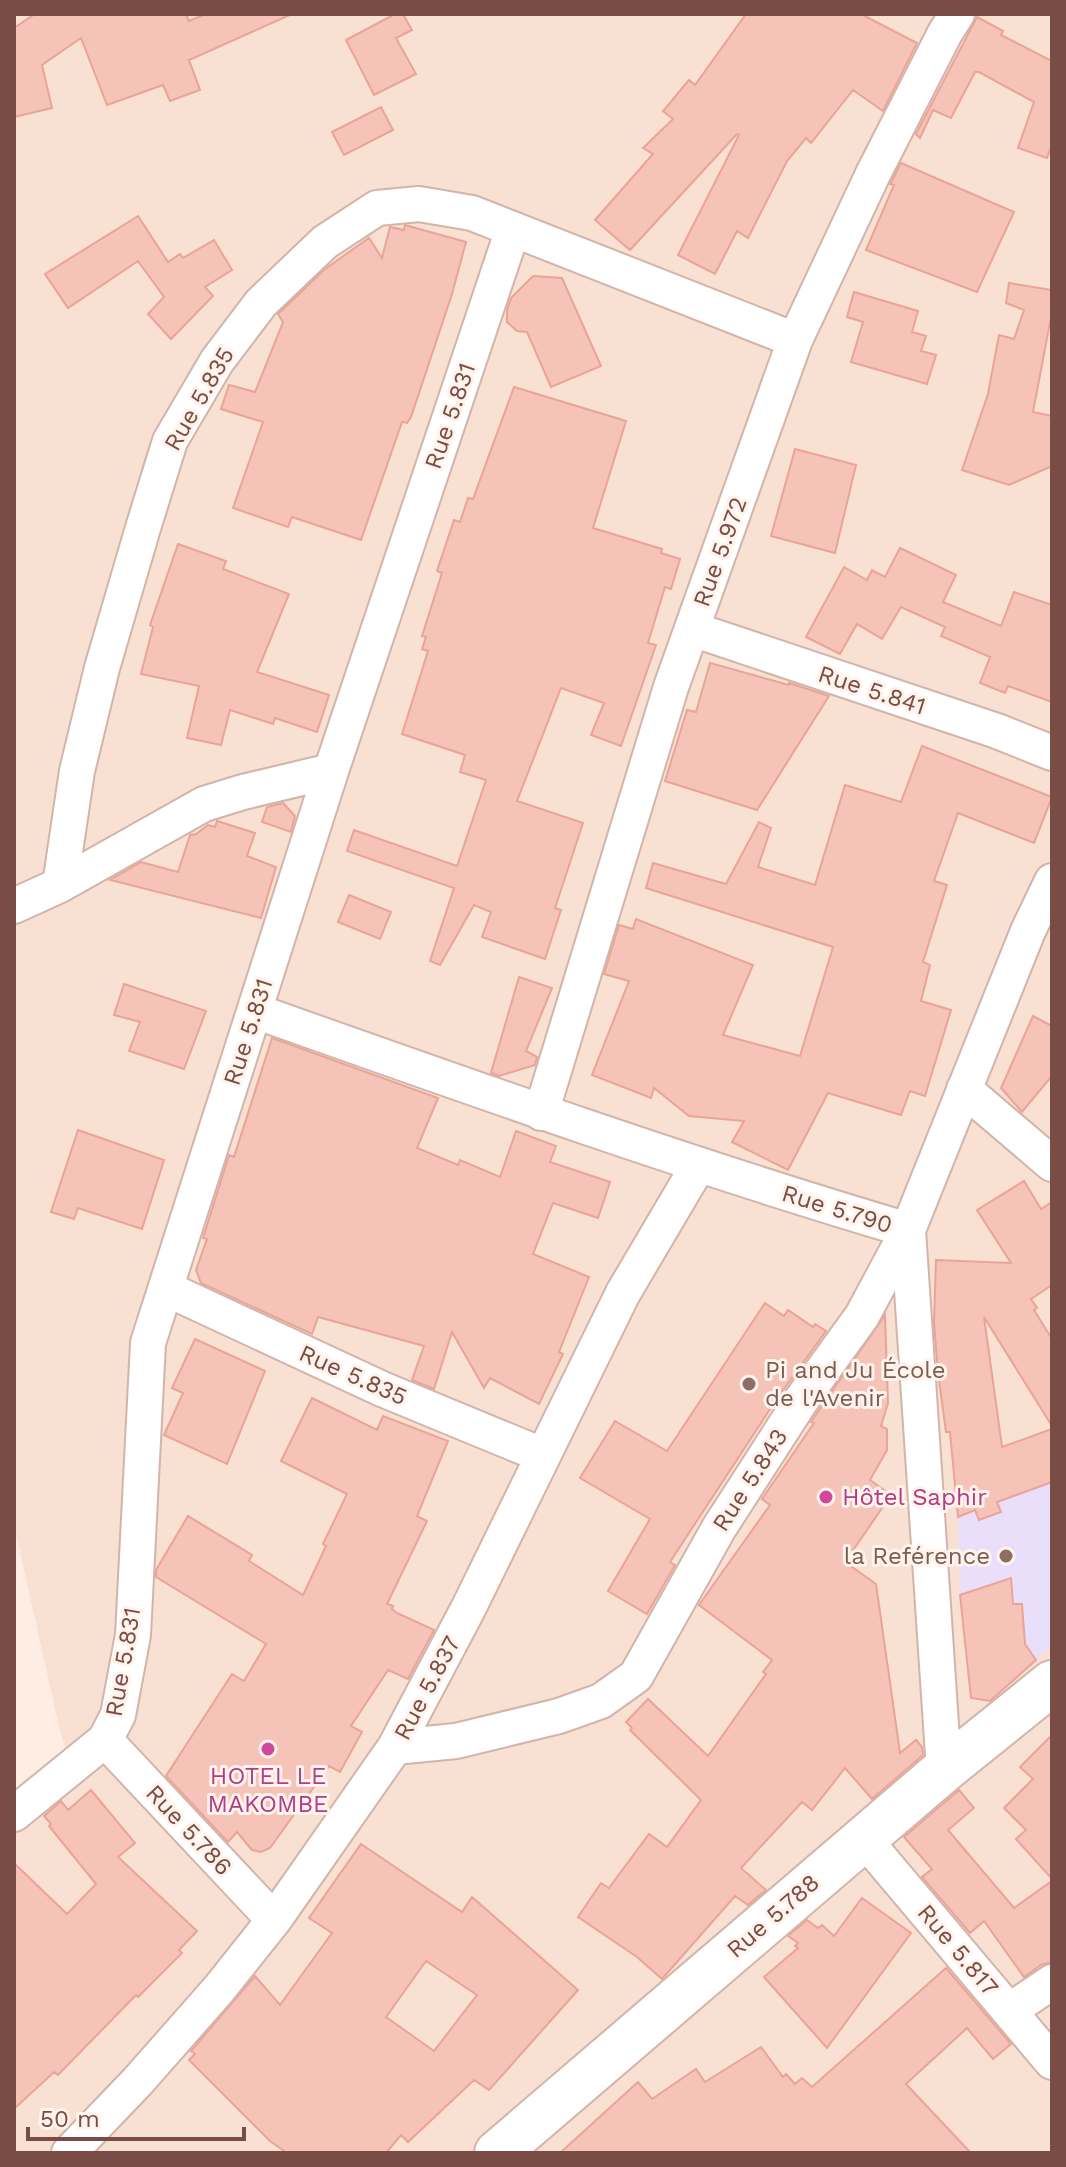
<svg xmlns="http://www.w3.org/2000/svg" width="1066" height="2167" font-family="'Work Sans',sans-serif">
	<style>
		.residential { fill: #f8e0d3 }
		.education { fill: #eadffa }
		.building { fill: #f6c3b8; stroke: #eaa497; stroke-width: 2; fill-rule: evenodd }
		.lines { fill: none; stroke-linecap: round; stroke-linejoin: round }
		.minor-casing { stroke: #d3b4aa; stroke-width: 38 }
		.tertiary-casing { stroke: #d3b4aa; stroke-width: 48 }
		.minor { stroke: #fff; stroke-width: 34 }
		.tertiary { stroke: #fff; stroke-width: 44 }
		.education-dot { fill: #8d6e63; stroke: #fff3eb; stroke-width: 3 }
		.hotel-dot { fill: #d1479c; stroke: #fff3eb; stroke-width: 3 }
		.labels { text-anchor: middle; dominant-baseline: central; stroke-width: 6; stroke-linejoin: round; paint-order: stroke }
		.street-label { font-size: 24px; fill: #794d46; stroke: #fff3eb }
		.education-label { font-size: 24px; fill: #785e54; stroke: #fff3eb; text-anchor: start }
		.hotel-label { font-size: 24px; fill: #b23c85; stroke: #fff3eb; text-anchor: start }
	</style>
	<rect width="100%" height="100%" fill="#feede3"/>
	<path class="residential" d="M14,14H1052V2153H14V1792L66,1750L60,1731L14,1525Z"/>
	<path class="education" d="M1052,1429V1645L992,1701L971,1698L960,1595L958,1517L953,1465Z"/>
	<path class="building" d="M35,14H186L189,21L206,14H292L189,60L200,90L170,101L163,85L107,105L81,38L42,65L52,108L14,117V28Z
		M395,14H403L412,30L396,38L416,74L374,95L346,40Z
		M746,14H861L917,43L883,111L853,90L811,143L806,138L787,161L748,238L737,231L715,274L678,255L739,135L737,134L630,250L595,220L653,154L643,148L673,119L663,111L689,80L695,85Z
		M977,17L1003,31L1001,35L1052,61V144L1047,158L1018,148L1034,102L979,72H975L951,118L933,110L920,138L916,134Z
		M381,107L393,130L344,155L332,132Z
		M901,163L1014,212L977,292L866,250L894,185L890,184Z
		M138,216L168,262L180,254L183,258L214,240L232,270L205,287L213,296L171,339L148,314L164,297L138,261L68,308L45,274Z
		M405,225L466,242L452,294L411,417L407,423L402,422L361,540L292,517L288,527L233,508L263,422L221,409L229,385L255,392L283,322L278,314L325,269L369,238L382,258L390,227L404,230Z
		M533,276L562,278L601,366L551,387L527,332L517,331L507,322V310L511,298Z
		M1009,283L1052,290V312L1033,412L1052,416V466L1009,485L962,470L988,394L999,335L1014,339L1024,310L1006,303Z
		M854,292L918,311L912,332L926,336L921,351L936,355L927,384L851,362L863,322L847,317Z
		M514,387L626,421L593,528L662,549L661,553L680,559L671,589L665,587L648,643L656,645L621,746L591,735L604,703L561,688L517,801L583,823L555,908L561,910L545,959L482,937L491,912L474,905L440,965L430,961L454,888L347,851L354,830L457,866L486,780L460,772L465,755L402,734L428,651L422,649L426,637L422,636L442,573L437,571L454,520L460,522L468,498L473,499Z
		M795,449L856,465L835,553L771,536Z
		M178,544L226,561L223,569L289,594L257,672L329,695L317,732L275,718L273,724L230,710L221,745L187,738L199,686L141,674L153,627L150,625Z
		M900,548L956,575L943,602L1001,626L1014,592L1052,605V702L1008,686L1005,693L980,683L990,657L941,636L945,627L901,607L882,639L857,624L840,654L806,637L844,567L867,580L872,570L885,577Z
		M710,663L789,685V683L829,696L757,810L665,781L687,710L696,712Z
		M922,746L1052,797L1034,843L958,813L934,881L947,885L923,962L930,965L921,1001L951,1010L925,1096L910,1091L901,1115L828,1093L788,1170L732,1142L744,1121L689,1116L654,1088L651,1098L592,1075L629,981L604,974L619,925L633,929L636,919L753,965L723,1035L800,1056L833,947L646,888L653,863L726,884L759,822L771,828L758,867L815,885L845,785L901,802Z
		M283,803L295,816L291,832L262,822L267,807Z
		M217,821L255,833L247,856L276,867L261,918L110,880L141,862L178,872L190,835L196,834L208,825L215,827Z
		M349,895L391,912L380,939L338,922Z
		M519,977L552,988L526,1051L537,1057L535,1065L499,1076L491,1073Z
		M124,984L206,1011L184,1069L129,1051L140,1022L114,1015Z
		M1033,1016L1052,1026V1076L1022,1112L1001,1088Z
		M272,1038L438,1098L417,1148L458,1165L460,1160L500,1177L516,1131L556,1146L550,1162L610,1182L598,1218L553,1203L533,1254L589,1277L559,1352L563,1354L539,1404L490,1378L484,1388L452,1332L434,1389L412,1380L424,1346L318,1317L312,1334L201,1283L196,1270L207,1239L203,1238L229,1155L234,1157Z
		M78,1130L164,1160L142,1229L78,1208L74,1219L51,1212Z
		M1024,1181L1041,1209L1052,1202V1285L1031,1299L1037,1308L1034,1310L1052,1339V1426L984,1317L1002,1447L1052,1429V1482L997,1502L1001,1512L979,1520L975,1510L958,1517L950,1432H946L938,1373L934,1323L936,1260L1011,1263L977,1210Z
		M765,1303L784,1316L788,1310L813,1327L815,1324L826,1331L776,1400L670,1562L675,1565L647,1614L608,1591L650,1519L580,1478L615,1421L667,1451Z
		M885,1315L888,1403L881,1426L887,1429V1450L870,1480L891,1495L845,1562L876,1584L900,1753L916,1740L922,1747L923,1755L872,1799L845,1768L812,1810L802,1802L741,1868L766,1890L748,1905L735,1896L662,1979L637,1957L578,1917L601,1883L609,1888L649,1834L667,1847L701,1800L630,1730L632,1728L626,1722L648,1699L708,1756L766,1674L763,1672L772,1660L699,1605L770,1505L762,1499L814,1423L811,1422L819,1410Z
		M195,1339L265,1371L227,1464L164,1435L183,1393L172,1388Z
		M312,1398L377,1430L383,1416L448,1441L417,1516L427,1521L387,1604L393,1606L392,1609L397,1613L434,1630L408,1679L388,1670L351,1726L362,1732L340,1772L329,1766L270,1848L261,1852L252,1850L237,1832L228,1842L166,1776L232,1674L244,1681L266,1644L156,1577V1570L188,1516L252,1555L249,1561L303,1595L326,1546L323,1544L347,1494L281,1461Z
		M1011,1578L1013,1604H1022L1025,1644L1036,1660L990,1701L971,1698L960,1595Z
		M1052,1735V1879L1016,1839L1026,1830L1004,1808L1033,1779L1020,1767Z
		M91,1790L135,1843L118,1857L197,1931L179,1950L182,1953L138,1997L136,1995L58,2075L54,2072L14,2109V1863L67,1914L96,1884L49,1826L51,1824L44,1816L61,1801L68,1810Z
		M959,1790L974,1808L948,1830L1014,1908L1052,1881V1962L1041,1965L1024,1977L984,1921L970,1933L922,1877L932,1869L904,1837Z
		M361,1844L462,1912L472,1897L578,1990L489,2090L474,2080L408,2142L401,2135L386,2153H287L270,2141L189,2060L195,2054L191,2051L255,1976L280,2005L332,1933L309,1918ZM426,1961L477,1995L434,2051L386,2017Z
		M862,1898L911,1933L827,2048L764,1977L798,1948L795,1946L798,1943L788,1936L807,1920L818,1928L822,1925L834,1936Z
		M946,1968L1011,2044L993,2059L967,2028L906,2084L971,2153H560L638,2082L652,2099L696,2069L705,2082L761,2047L783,2077L786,2074L795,2084L802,2078L812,2087Z"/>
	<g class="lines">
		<g class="minor-casing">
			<path id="minor" d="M692,629L997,731L1052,753
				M331,771L243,792L204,804L60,885L77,771L102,668L143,528L170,441L217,361L261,303L325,242L377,208L419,204L472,213L795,340
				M14,906L60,885
				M255,1011C472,1088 688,1165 908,1230L944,1770
				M964,1089L1052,1164
				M541,1113L671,687L795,340L873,174L945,33L957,14
				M167,1289L382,1389L542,1455
				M105,1740L274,1920
				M395,1747L456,1741L559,1716L601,1701L636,1676L719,1528L802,1399L862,1316L908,1230L1028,931L1052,881
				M14,1814L105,1740L118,1715L133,1635L148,1343L331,771L513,229
				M864,1839L1052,2062
				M1009,2011L1052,1982
				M69,2153L138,2081L219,1989L274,1920L395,1747L469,1607L623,1293L698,1166"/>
		</g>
		<g class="tertiary-casing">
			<path id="tertiary" d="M497,2153L944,1770L1052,1683"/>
		</g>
		<use href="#minor" class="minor"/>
		<use href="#tertiary" class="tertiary"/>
	</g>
	<g class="education-dot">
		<circle cx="749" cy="1384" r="8"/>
		<circle cx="1006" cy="1556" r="8"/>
	</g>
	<g class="hotel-dot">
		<circle cx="826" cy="1497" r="8"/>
		<circle cx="268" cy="1749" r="8"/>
	</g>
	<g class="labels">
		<g class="street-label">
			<text transform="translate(199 399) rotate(-60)">Rue 5.835</text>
			<text transform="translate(450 416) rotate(-71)">Rue 5.831</text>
			<text transform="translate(720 552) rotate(-70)">Rue 5.972</text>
			<text transform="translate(872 690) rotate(18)">Rue 5.841</text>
			<text transform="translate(248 1032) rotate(-72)">Rue 5.831</text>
			<text transform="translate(837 1209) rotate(17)">Rue 5.790</text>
			<text transform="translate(353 1375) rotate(24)">Rue 5.835</text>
			<text transform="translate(750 1480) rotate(-57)">Rue 5.843</text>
			<text transform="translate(123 1662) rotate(-80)">Rue 5.831</text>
			<text transform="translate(427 1688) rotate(-62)">Rue 5.837</text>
			<text transform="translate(189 1830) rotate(47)">Rue 5.786</text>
			<text transform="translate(773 1916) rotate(-41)">Rue 5.788</text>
			<text transform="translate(958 1950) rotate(50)">Rue 5.817</text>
		</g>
		<g class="education-label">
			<text x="765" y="1370">Pi and Ju École<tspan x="765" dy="28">de l'Avenir</tspan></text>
			<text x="990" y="1556" text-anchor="end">la Reférence</text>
		</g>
		<g class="hotel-label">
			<text x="842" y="1497">Hôtel Saphir</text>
			<text x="268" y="1776" text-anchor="middle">HOTEL LE<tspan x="268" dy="28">MAKOMBE</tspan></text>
		</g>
	</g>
	<rect width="1066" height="2167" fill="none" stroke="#794d46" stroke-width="32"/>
	<path d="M28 2127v12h216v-12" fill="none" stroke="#794d46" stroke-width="4"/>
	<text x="40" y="2127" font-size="24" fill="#794d46" stroke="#fff3eb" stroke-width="6" paint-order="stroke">50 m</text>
</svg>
